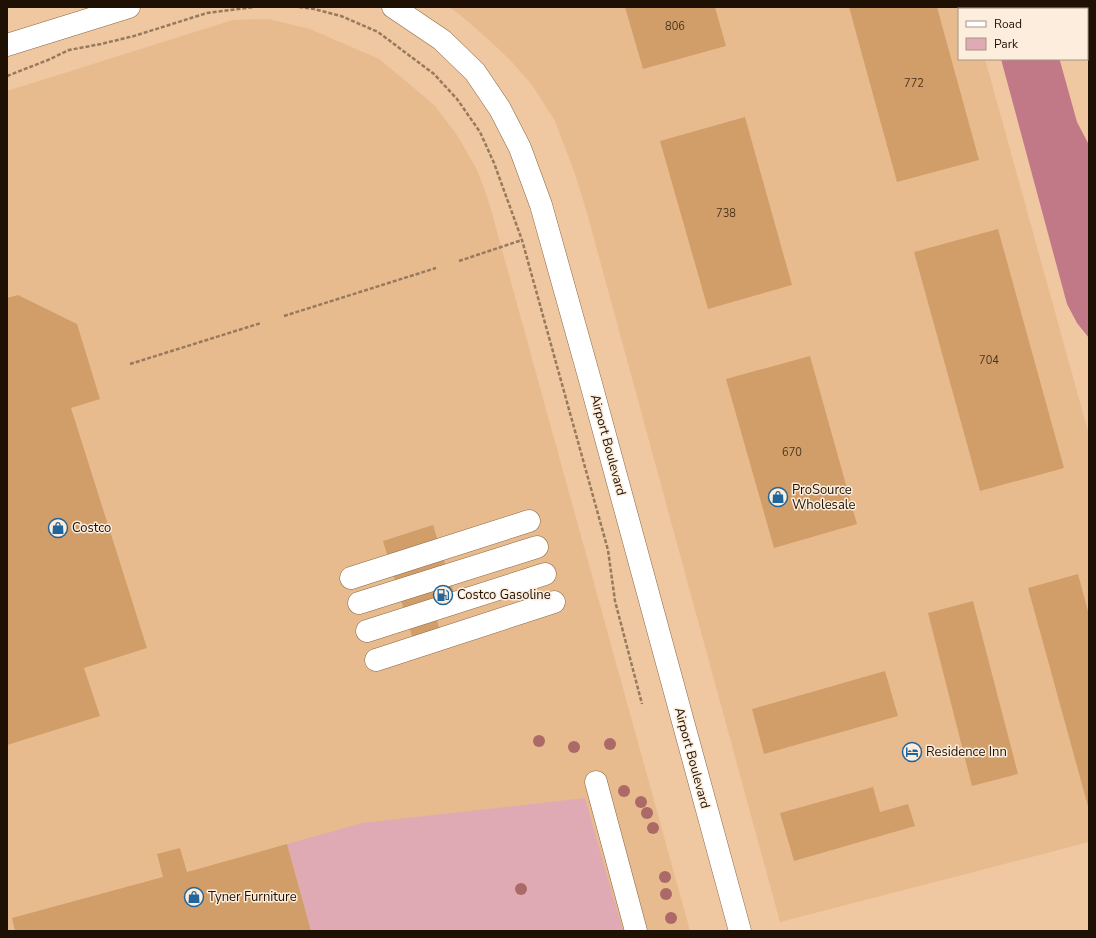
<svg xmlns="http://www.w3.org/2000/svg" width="1096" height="938" font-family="'Nunito Sans',sans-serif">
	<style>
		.built { fill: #e8bb8e }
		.green { fill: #dfaab4 }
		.forest { fill: #c17887 }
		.building { fill: #d19e69 }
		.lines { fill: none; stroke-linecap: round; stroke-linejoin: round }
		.minor-casing { stroke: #8a6642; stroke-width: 23 }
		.path { stroke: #977a5e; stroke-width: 2.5; stroke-dasharray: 4 2; stroke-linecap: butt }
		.minor { stroke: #fff; stroke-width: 22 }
		.tree { fill: #ab6a67 }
		.labels { text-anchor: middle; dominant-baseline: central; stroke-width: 3; stroke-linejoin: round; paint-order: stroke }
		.number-label { font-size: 11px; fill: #4b341c }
		.street-label { font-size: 13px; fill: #1e1103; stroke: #fdeddd }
		.poi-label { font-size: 13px; fill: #1e1103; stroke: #fdeddd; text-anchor: start }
	</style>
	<rect width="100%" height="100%" fill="#efc7a0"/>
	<path class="built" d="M449,7H971V9H959V59H985L1089,435V842L780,922L587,213L575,174L555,121L532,85L511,61L489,40L459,14Z
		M269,19L310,29L379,59L407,82L435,106L457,135L477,170L488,199L690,931H7V91L233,20Z"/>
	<path class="green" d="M585,798L623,931H311L287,844L362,823Z"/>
	<path class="forest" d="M987,7H1070L1069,9H988Z
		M1001,59H1060V61L1077,122L1089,145V338L1077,323L1067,304Z"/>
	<path class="building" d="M625,7H715L726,46L643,69Z
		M849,7H937L979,160L897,182Z
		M745,117L792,285L708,309L660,141Z
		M998,229L1064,468L980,491L914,252Z
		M18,295L77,324L100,399L71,408L147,648L84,668L100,716L7,745V298Z
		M810,356L857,524L774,548L726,379Z
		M433,525L457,603L434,610L442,638L415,646L383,541Z
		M1078,574L1089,615V810L1028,588Z
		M973,601L1018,774L972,786L928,613Z
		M885,671L898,716L764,754L752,709Z
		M873,787L880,812L908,804L915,826L794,861L780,813Z
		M287,844L311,931H15L12,918L163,877L157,854L180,848L187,872Z"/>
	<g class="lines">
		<g class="minor-casing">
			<path id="minor" d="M393,7L442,40L475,72L500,109L520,148L541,205L590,380L740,931
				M7,45L129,7
				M351,578L529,521
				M359,603L537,547
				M367,631L545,574
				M376,660L554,602
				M596,782L636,931"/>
		</g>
		<path class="path" d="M299,7L314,9L341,16L378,32L434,74L457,99L480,132L494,163L522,240L608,550L615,601L642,704
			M7,76L48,60L69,50L101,44L134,36L207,13L254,7
			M459,261L522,240
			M284,316L436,268
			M130,364L261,323"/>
		<use href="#minor" class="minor"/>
	</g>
	<g class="tree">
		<circle cx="539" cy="741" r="6"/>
		<circle cx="610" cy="744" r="6"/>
		<circle cx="574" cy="747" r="6"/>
		<circle cx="624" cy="791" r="6"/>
		<circle cx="641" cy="802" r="6"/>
		<circle cx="647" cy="813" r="6"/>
		<circle cx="653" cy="828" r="6"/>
		<circle cx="665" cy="877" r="6"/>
		<circle cx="521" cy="889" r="6"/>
		<circle cx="666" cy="894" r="6"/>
		<circle cx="671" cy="918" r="6"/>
	</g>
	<defs>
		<g id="shop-ring" transform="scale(1)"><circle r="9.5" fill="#fdeddd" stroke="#21659a" stroke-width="1.5"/><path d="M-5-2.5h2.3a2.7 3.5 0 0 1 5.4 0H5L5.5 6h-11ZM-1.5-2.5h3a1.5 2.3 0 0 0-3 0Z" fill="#21659a"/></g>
		<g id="fuel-ring" transform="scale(1)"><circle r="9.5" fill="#fdeddd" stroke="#21659a" stroke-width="1.5"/><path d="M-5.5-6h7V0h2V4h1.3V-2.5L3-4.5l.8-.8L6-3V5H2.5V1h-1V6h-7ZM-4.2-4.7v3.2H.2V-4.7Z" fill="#21659a"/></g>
		<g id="hotel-ring" transform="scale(1)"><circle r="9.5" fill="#fdeddd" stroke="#21659a" stroke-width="1.5"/><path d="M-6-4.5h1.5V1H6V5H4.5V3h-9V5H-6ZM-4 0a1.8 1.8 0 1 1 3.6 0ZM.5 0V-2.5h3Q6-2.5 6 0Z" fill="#21659a"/></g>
	</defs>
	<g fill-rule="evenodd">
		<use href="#shop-ring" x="778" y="497"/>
		<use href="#shop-ring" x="58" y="528"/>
		<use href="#fuel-ring" x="443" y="595"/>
		<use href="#hotel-ring" x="912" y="752"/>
		<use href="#shop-ring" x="194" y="897"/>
	</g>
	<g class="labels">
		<g class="number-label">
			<text x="675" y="26">806</text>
			<text x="914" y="83">772</text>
			<text x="726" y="213">738</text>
			<text x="989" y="360">704</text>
			<text x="792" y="452">670</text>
		</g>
		<g class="street-label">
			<text transform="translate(608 445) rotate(75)">Airport Boulevard</text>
			<text transform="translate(692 758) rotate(75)">Airport Boulevard</text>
		</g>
		<g class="poi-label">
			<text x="792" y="490">ProSource<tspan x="792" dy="15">Wholesale</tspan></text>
			<text x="72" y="528">Costco</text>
			<text x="457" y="595">Costco Gasoline</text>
			<text x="926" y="752">Residence Inn</text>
			<text x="208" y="897">Tyner Furniture</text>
		</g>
	</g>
	<rect width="1096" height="938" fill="none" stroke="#1e1103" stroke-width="16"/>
	<rect x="958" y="8" width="130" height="52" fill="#fdeddd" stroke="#a49586"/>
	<rect x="966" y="21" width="20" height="6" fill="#ffffff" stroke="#a49586"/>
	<text x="994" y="28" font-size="12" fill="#1e1103">Road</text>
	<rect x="966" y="38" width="20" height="12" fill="#dfaab4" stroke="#a49586"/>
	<text x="994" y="48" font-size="12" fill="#1e1103">Park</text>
</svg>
